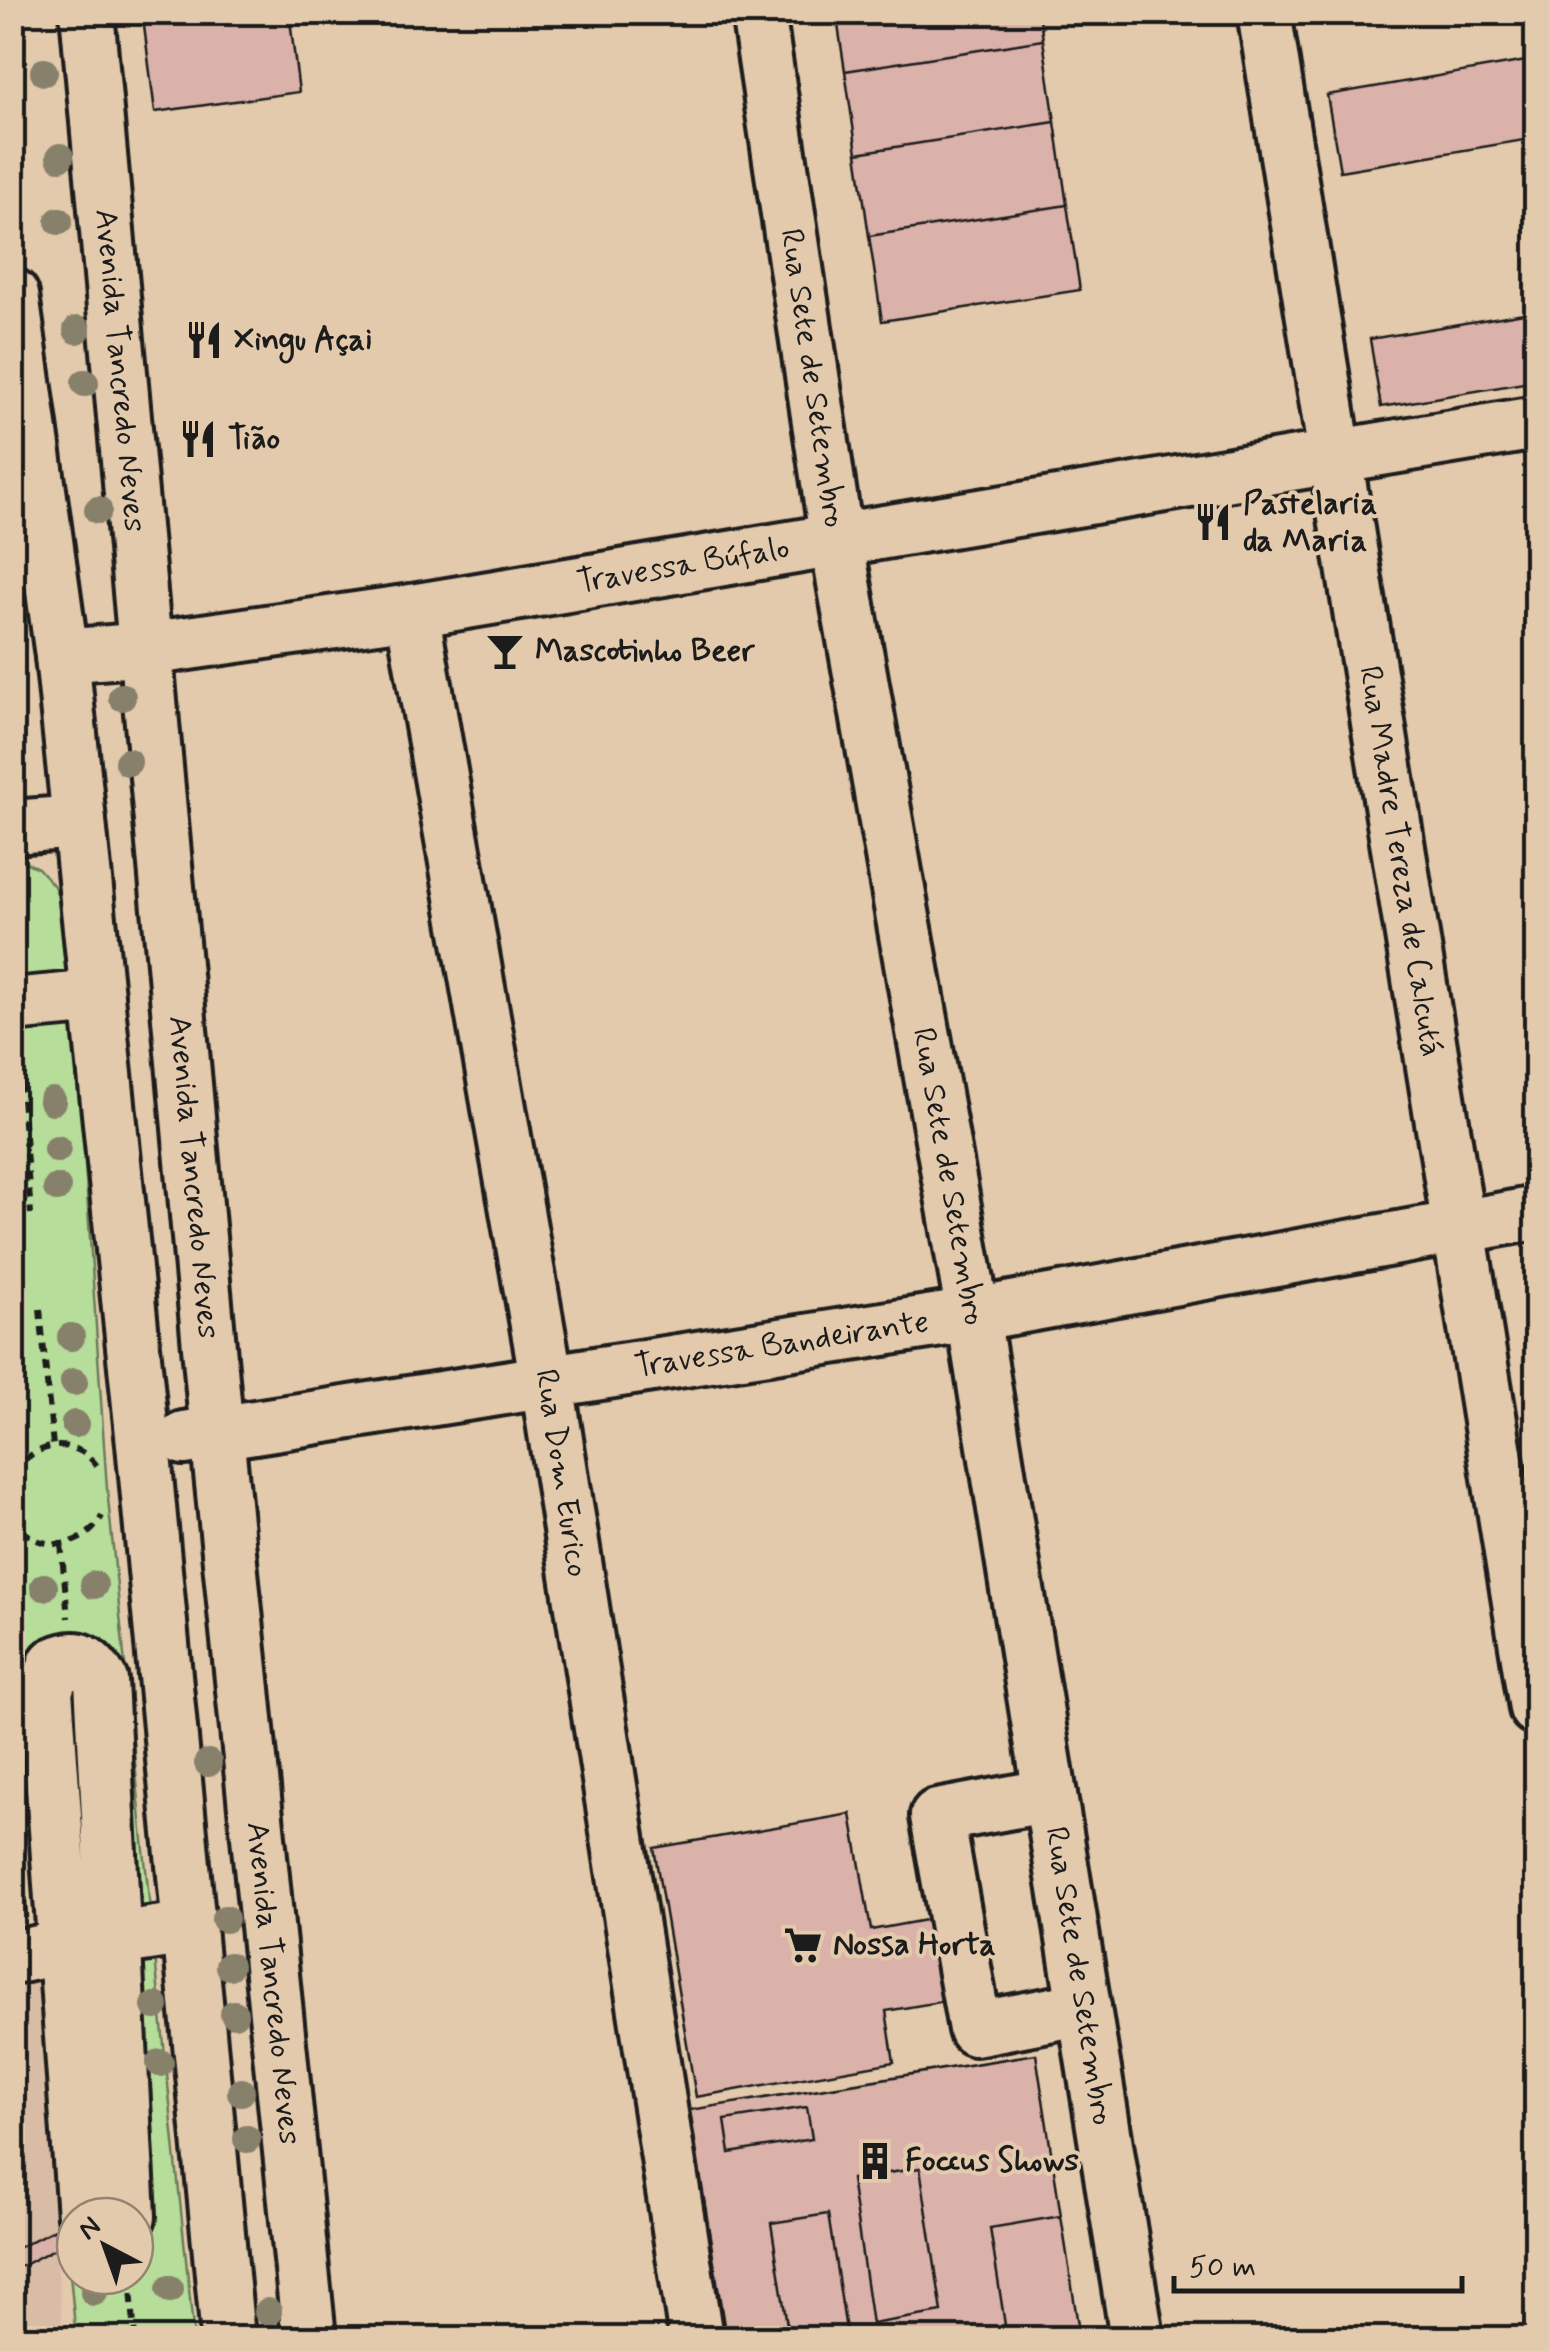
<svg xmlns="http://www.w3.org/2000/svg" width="1549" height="2351" font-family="Mynerve,sans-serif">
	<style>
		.built { fill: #d9bca5 }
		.green { fill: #b6dd99; stroke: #697c5a; stroke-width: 2.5; fill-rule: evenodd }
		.building { fill: #dab2aa; stroke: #1c1c1c; stroke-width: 2.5 }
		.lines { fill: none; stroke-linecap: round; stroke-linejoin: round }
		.minor-casing { stroke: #1c1c1c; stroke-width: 60 }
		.path { stroke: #1c1c1c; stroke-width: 6; stroke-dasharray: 10 8; stroke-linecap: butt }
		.minor { stroke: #e4caac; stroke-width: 52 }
		.tree { fill: #87806b }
		.labels { text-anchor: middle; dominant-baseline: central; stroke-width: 8; stroke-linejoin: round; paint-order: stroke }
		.poi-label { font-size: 32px; font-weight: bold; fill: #1c1c1c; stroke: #e4caac; text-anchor: start }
		.street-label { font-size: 32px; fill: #1c1c1c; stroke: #e4caac }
	</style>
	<rect width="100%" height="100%" fill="#e4caac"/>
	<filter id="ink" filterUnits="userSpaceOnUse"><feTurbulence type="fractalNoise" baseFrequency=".01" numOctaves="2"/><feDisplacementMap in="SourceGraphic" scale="20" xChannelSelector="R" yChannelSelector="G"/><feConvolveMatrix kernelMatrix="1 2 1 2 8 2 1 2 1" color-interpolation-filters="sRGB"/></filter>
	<g filter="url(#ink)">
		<path class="built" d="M36,1978L63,2338H13L12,1981Z"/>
		<path class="green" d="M13,860L23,861L38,868L54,886L62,905L75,1016L107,1489L194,2338H76L13,1666ZM75,2216H135V2276H75Z"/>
		<path class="building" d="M119,12H170V15L120,22Z
			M185,12H289L299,92L155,112L143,18Z
			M836,12H1039L1043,40L845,71Z
			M1043,40L1055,122L857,153L845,71Z
			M1526,61L1536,138L1340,171L1327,95Z
			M1055,122L1067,205L869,236L857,153Z
			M1067,205L1080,290L882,321L869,236Z
			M1536,311V381L1381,407L1370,339Z
			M12,1758L18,1817H12Z
			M851,1814L871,1930L931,1919L945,2001L886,2011L894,2062L696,2097L654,1848Z
			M25,1889L27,1917L12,1918V1890Z
			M1036,2054L1061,2216L990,2228L1007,2338H726L690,2110Z
			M807,2107L812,2139L730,2153L725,2120Z
			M920,2168L942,2312L872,2324L851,2179Z
			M828,2214L846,2330L789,2338L771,2223Z
			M1061,2216L1080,2338H1007L990,2228Z
			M55,2229L56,2248L12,2271V2251Z"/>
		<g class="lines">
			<g class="minor-casing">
				<g id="minor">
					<path id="s1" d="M87,12L217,1434L309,2338"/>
					<path id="s2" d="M758,12L837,543L973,1315L1137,2338"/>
					<path id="s3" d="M1264,12L1536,1708"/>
					<path d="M12,295L62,656L143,1444L228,2338"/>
					<path id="s4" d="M412,611L547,1382L696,2338"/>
					<path id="s5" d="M62,656L147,649L412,611L1536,423"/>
					<path d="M12,827L79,822"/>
					<path d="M12,1005L97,997"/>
					<path id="s6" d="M184,1438L973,1315L1536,1213"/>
					<path d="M1050,1795L937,1816L975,2029L1084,2008"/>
					<path d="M12,1958L67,1946L190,1928"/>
					<path d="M84,2216L46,1691L55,1664C79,1653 88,1661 101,1681L129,2216"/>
				</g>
			</g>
			<path class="path" d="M18,1046L31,1214
				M40,1309L53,1446
				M12,1473C34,1443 74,1434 98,1467
				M12,1515C30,1554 83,1553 102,1516
				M61,1544L68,1618
				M130,2276L135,2338"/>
			<use href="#minor" class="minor"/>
		</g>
		<g class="tree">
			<circle cx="44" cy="72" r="14"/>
			<circle cx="60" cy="157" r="14"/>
			<circle cx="59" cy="221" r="14"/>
			<circle cx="77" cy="330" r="14"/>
			<circle cx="85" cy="383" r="14"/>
			<circle cx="98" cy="510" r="14"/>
			<circle cx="122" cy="697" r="14"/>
			<circle cx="128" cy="762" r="14"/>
			<circle cx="52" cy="1101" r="14"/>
			<circle cx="57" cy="1149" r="14"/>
			<circle cx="57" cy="1188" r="14"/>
			<circle cx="71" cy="1337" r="14"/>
			<circle cx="74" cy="1382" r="14"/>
			<circle cx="75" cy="1424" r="14"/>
			<circle cx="94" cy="1585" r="14"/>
			<circle cx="44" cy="1587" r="14"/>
			<circle cx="208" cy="1763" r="14"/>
			<circle cx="225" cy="1919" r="14"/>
			<circle cx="229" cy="1966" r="14"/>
			<circle cx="155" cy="2006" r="14"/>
			<circle cx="234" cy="2014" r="14"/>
			<circle cx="160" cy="2063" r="14"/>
			<circle cx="241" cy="2092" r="14"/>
			<circle cx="247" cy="2139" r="14"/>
			<circle cx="170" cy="2289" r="14"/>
			<circle cx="94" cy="2292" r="14"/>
			<circle cx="268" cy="2312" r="14"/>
		</g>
	</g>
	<defs>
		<g id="restaurant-bare" transform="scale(3)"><path d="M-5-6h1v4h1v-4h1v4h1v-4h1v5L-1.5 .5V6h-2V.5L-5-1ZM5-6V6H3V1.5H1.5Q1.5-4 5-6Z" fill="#1c1c1c" stroke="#e4caac" stroke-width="2.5" paint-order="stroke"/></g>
		<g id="bar-bare" transform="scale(3)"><path d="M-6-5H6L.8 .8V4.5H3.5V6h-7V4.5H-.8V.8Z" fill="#1c1c1c" stroke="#e4caac" stroke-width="2.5" paint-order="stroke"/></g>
		<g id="supermarket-bare" transform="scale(3)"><path d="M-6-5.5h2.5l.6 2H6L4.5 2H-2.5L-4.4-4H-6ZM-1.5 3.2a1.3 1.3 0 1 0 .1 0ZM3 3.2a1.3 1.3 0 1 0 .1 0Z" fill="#1c1c1c" stroke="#e4caac" stroke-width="2.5" paint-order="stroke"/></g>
		<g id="building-bare" transform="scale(3)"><path d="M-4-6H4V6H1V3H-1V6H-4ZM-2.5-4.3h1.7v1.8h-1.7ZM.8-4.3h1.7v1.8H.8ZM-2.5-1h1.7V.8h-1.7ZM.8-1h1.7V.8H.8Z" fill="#1c1c1c" stroke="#e4caac" stroke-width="2.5" paint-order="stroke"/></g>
	</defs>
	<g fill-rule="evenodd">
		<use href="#restaurant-bare" x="204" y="340"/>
		<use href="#restaurant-bare" x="198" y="439"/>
		<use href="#restaurant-bare" x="1213" y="522"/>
		<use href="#bar-bare" x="505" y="651"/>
		<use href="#supermarket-bare" x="803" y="1945"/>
		<use href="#building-bare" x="875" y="2161"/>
	</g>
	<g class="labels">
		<g class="poi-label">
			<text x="234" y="340">Xingu Açai</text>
			<text x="228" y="439">Tião</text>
			<text x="1243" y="504">Pastelaria<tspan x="1243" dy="37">da Maria</tspan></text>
			<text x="535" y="651">Mascotinho Beer</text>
			<text x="833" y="1945">Nossa Horta</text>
			<text x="905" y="2161">Foccus Shows</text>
		</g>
		<g class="street-label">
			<text stroke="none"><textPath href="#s1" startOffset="360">Avenida Tancredo Neves</textPath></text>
			<text stroke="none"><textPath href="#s2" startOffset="370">Rua Sete de Setembro</textPath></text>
			<text stroke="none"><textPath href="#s5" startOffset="628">Travessa Búfalo</textPath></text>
			<text stroke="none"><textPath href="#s3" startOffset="860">Rua Madre Tereza de Calcutá</textPath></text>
			<text stroke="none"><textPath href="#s2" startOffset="1180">Rua Sete de Setembro</textPath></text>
			<text stroke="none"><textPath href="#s1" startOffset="1170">Avenida Tancredo Neves</textPath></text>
			<text stroke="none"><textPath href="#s6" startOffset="605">Travessa Bandeirante</textPath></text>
			<text stroke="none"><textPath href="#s4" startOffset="875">Rua Dom Eurico</textPath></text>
			<text stroke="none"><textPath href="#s2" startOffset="1990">Rua Sete de Setembro</textPath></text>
			<text stroke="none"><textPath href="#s1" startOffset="1980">Avenida Tancredo Neves</textPath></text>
		</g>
	</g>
	<rect width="1549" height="2351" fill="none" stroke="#e4caac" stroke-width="50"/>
	<rect x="25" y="25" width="1499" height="2301" fill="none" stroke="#1c1c1c" stroke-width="4" filter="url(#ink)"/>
	<g transform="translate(105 2246) rotate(319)"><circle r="48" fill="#e4caac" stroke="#948472" stroke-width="2.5"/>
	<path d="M0-8L18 38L0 25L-18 38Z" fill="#1c1c1c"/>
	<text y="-15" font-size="28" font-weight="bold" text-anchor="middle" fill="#1c1c1c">N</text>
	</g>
	<path d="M1174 2276v15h288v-15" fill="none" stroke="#1c1c1c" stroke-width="5"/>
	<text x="1189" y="2276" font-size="30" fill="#1c1c1c" stroke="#e4caac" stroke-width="8" paint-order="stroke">50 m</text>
</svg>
